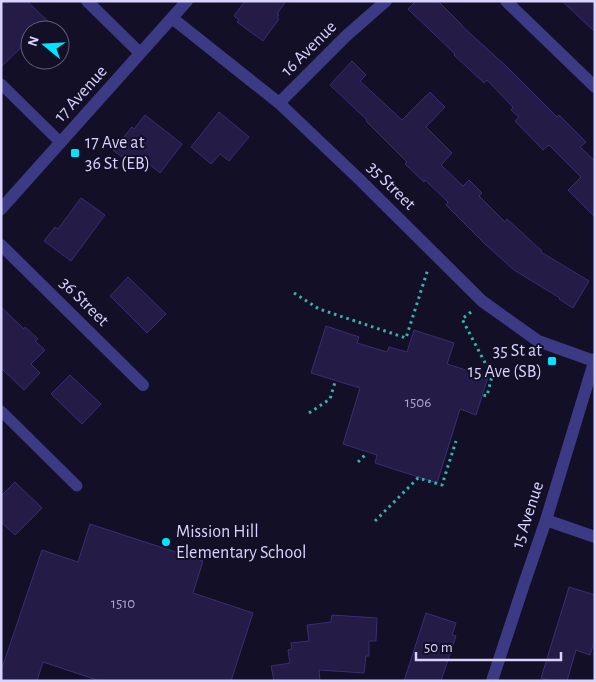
<svg xmlns="http://www.w3.org/2000/svg" width="596" height="682" font-family="'Alegreya Sans',sans-serif">
	<style>
		.building { fill: #241b47; stroke: #3b2d73 }
		.lines { fill: none; stroke-linecap: round; stroke-linejoin: round }
		.path { stroke: #2fb8b0; stroke-width: 3; stroke-dasharray: 2.5 4; stroke-linecap: butt }
		.service { stroke: #3d3a85; stroke-width: 11 }
		.minor { stroke: #3d3a85; stroke-width: 12 }
		.poi-dot { fill: #00e5ff; stroke: #130f26; stroke-width: 2 }
		.labels { text-anchor: middle; dominant-baseline: central; stroke-width: 4; stroke-linejoin: round; paint-order: stroke }
		.number-label { font-size: 15px; fill: #aca6d1 }
		.street-label { font-size: 18px; fill: #d9d4ff; stroke: #130f26 }
		.poi-label { font-size: 18px; fill: #d9d4ff; stroke: #130f26; text-anchor: start }
	</style>
	<rect width="100%" height="100%" fill="#130f26"/>
	<path class="building" d="M1,1H27L57,30H30V39L1,67Z
		M245,1H286L277,14L279,15L277,18L279,19L263,41L237,22L239,20L234,16Z
		M416,1H438L462,25V26L506,66L557,117L559,115L586,142L580,147L595,161V217L568,190L581,177L549,145L543,150L515,121L519,117L511,110L513,107L487,80L484,83L454,55L455,54L408,9Z
		M562,1H595V32Z
		M352,61L366,75L360,81L402,120L430,92L445,107L426,127L452,153L441,165L463,186L469,180L482,193L479,196L505,222L507,219L542,251L541,252L589,281L573,308L559,299L560,298L514,270L485,244L446,205L448,202L425,180L424,182L405,164L407,162L366,121L367,120L330,85Z
		M219,112L249,137L229,161L220,154L211,164L191,147Z
		M145,115L182,144L160,173L144,160L137,169L113,150L132,127L134,129Z
		M81,198L105,215L71,261L44,241L55,227L58,229Z
		M128,277L166,314L147,333L110,296Z
		M1,307L24,329L25,327L38,339L35,341L45,350L31,364L40,373L24,390L1,368Z
		M326,326L359,337L357,343L387,352L389,347L407,352L414,330L454,343L447,364L488,377L476,415L460,409L437,483L375,463L377,455L343,444L360,388L311,373Z
		M70,375L101,404L82,424L51,394Z
		M15,482L42,508L15,535L1,522V496Z
		M90,524L203,561L193,593L253,613L231,681H100L43,662L37,681H1V671L42,550L78,562Z
		M569,587L595,595V639L590,655L576,650L567,681H551L541,678Z
		M426,613L456,623L452,635L456,636L441,681H404Z
		M332,615L377,618L376,641H369V656H366L364,673L319,670L320,681H274L271,666L290,663L288,650L292,649L291,643L309,641L307,625L331,622Z"/>
	<g class="lines">
		<path class="path" d="M294,293L319,309L406,338L428,269
			M471,312L462,319L492,376L487,396L483,395
			M309,413L330,399L335,382
			M358,462L367,453
			M375,521L418,478L442,485L456,441"/>
		<path class="service" d="M1,84L61,143
			M1,411L77,486"/>
		<path class="minor" d="M87,1L140,53
			M506,1L595,87
			M172,18L279,103L359,179L482,301L538,341L594,361
			M279,103L346,36L386,1
			M1,209L187,1
			M1,245L143,385
			M546,520L595,537
			M492,681L523,587L546,520L595,359"/>
	</g>
	<g class="poi-dot">
		<rect x="70" y="148" width="10" height="10" rx="2.5"/>
		<rect x="547" y="356" width="10" height="10" rx="2.5"/>
		<circle cx="166" cy="542" r="5"/>
	</g>
	<g class="labels">
		<g class="number-label">
			<text x="418" y="402">1506</text>
			<text x="123" y="603">1510</text>
		</g>
		<g class="street-label">
			<text transform="translate(309 49) rotate(-45)">16 Avenue</text>
			<text transform="translate(81 94) rotate(-48)">17 Avenue</text>
			<text transform="translate(391 186) rotate(45)">35 Street</text>
			<text transform="translate(84 302) rotate(45)">36 Street</text>
			<text transform="translate(528 515) rotate(-72)">15 Avenue</text>
		</g>
		<g class="poi-label">
			<text x="85" y="143">17 Ave at<tspan x="85" dy="21">36 St (EB)</tspan></text>
			<text x="542" y="351" text-anchor="end">35 St at<tspan x="542" dy="21">15 Ave (SB)</tspan></text>
			<text x="176" y="532">Mission Hill<tspan x="176" dy="21">Elementary School</tspan></text>
		</g>
	</g>
	<rect width="596" height="682" fill="none" stroke="#d9d4ff" stroke-width="5"/>
	<g transform="translate(45 45) rotate(288)"><circle r="24" fill="#130f26" stroke="#625e7d"/>
	<path d="M0-4L9 19L0 12L-9 19Z" fill="#00e5ff"/>
	<text y="-8" font-size="14" font-weight="bold" text-anchor="middle" fill="#d9d4ff">N</text>
	</g>
	<path d="M416 652v8h145v-8" fill="none" stroke="#d9d4ff" stroke-width="2.5"/>
	<text x="424" y="652" font-size="15" fill="#d9d4ff" stroke="#130f26" stroke-width="4" paint-order="stroke">50 m</text>
</svg>
